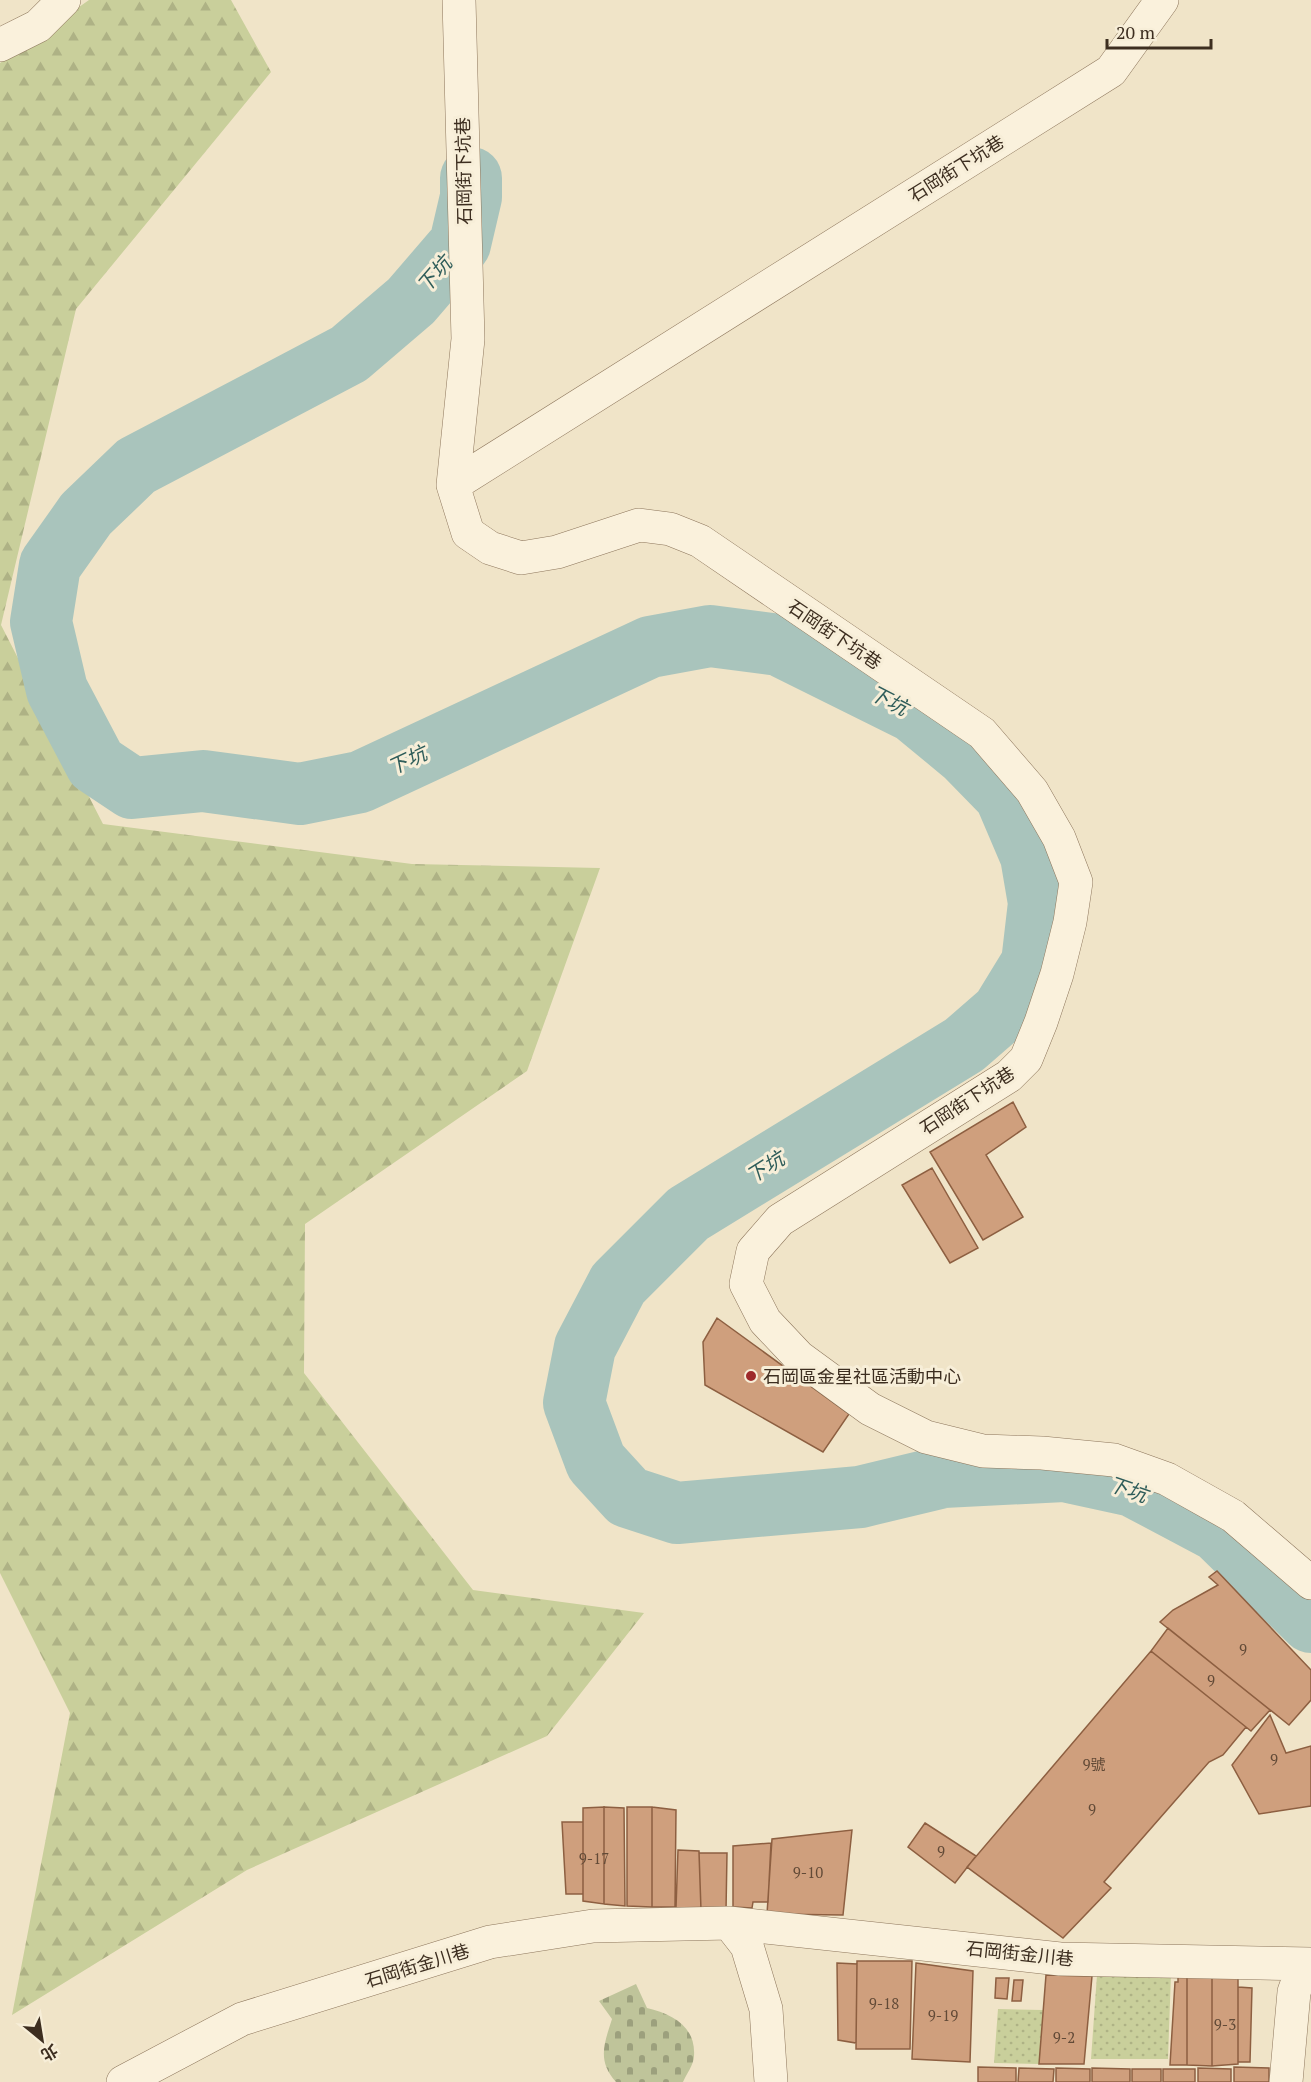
<svg xmlns="http://www.w3.org/2000/svg" width="1311" height="2082" font-family="'PT Serif','Noto Sans TC',serif">
	<style>
		.forest { fill: url(#forest-firs) }
		.cemetery { fill: url(#cemetery-stones) }
		.garden { fill: url(#garden-dots) }
		.lines { fill: none; stroke-linecap: round; stroke-linejoin: round }
		.river { stroke: #a9c4bc; stroke-width: 62 }
		.building { fill: #cf9f7d; stroke: #8d5f41; stroke-width: 1.5 }
		.minor-casing { stroke: #8d765c; stroke-width: 34 }
		.minor { stroke: #faf1dc; stroke-width: 33 }
		.poi-dot { fill: #9e2a2b; stroke: #f7eed8; stroke-width: 2 }
		.labels { text-anchor: middle; dominant-baseline: central; stroke-width: 6; stroke-linejoin: round; paint-order: stroke }
		.number-label { font-size: 15px; fill: #624a37 }
		.street-label { font-size: 18px; fill: #3d2e20; stroke: #f7eed8 }
		.poi-label { font-size: 18px; fill: #3d2e20; stroke: #f7eed8; text-anchor: start }
		.water-label { font-size: 20px; font-style: italic; fill: #2f5d5a; stroke: #f7eed8 }
	</style>
	<defs>
		<pattern id="forest-firs" width="22" height="20" patternUnits="userSpaceOnUse" patternTransform="scale(1.5)"><rect width="22" height="20" fill="#c9cf9b"/><path d="M5 1l3.5 6h-7zM16 11l3.5 6h-7z" fill="#aeb285"/></pattern>
		<pattern id="cemetery-stones" width="16" height="16" patternUnits="userSpaceOnUse" patternTransform="scale(1.5)"><rect width="16" height="16" fill="#bfc49a"/><path d="M2 7V4a2 2 0 0 1 4 0v3zM10 15v-3a2 2 0 0 1 4 0v3z" fill="#9ca07d"/></pattern>
		<pattern id="garden-dots" width="8" height="8" patternUnits="userSpaceOnUse" patternTransform="scale(1.5)"><rect width="8" height="8" fill="#c9cf9b"/><path d="M2 2h.1M6 6h.1" fill="none" stroke="#aeb285" stroke-width="1.8" stroke-linecap="round"/></pattern>
	</defs>
	<rect width="100%" height="100%" fill="#f0e4c8"/>
	<path class="forest" d="M89,0H231L271,72L76,309L1,625L103,824L412,864L600,868L527,1071L305,1224L304,1373L473,1590L644,1613L547,1736L247,1870L12,2015L70,1713L0,1573V63Z"/>
	<path class="cemetery" d="M636,1984L647,2008C672,2014 696,2026 694,2056C694,2064 686,2075 683,2082H616C597,2061 604,2044 612,2019L599,2001Z"/>
	<path class="garden" d="M1171,1974L1168,2059H1091L1097,1975Z
		M998,2009L1043,2010L1039,2064L994,2063Z"/>
	<g class="lines">
		<path class="river" d="M471,178V197L460,244L411,301L349,354L136,466L86,514L50,565L41,622L57,690L96,764L132,788L203,781L300,794L360,782L650,647L710,636L779,645L914,712L966,755L1005,795L1031,856L1039,903L1032,963L1002,1012L964,1045L688,1214L618,1284L585,1347L574,1403L596,1462L628,1497L677,1513L860,1497L943,1477L1064,1471L1133,1486L1218,1531L1311,1622"/>
	</g>
	<path class="building" d="M1013,1102L1026,1127L986,1155L1023,1217L983,1240L930,1152Z
		M932,1168L978,1248L950,1263L902,1185Z
		M717,1318L849,1414L823,1452L705,1385L703,1342Z
		M1217,1571L1311,1670V1700L1289,1725L1160,1622L1173,1610L1218,1585L1209,1577Z
		M1168,1628L1270,1710L1251,1731L1151,1651Z
		M1151,1651L1246,1727L1223,1755L1209,1762L1104,1882L1111,1888L1063,1938L967,1867Z
		M1270,1715L1286,1753L1311,1746V1806L1259,1814L1232,1765Z
		M604,1807L624,1808L625,1906L604,1904Z
		M604,1807V1904L583,1901V1808Z
		M627,1807H652V1907L627,1906Z
		M652,1807L676,1810L675,1907H652Z
		M562,1822H583V1894H566Z
		M925,1823L976,1856L955,1883L908,1847Z
		M852,1830L843,1915L767,1914L772,1839Z
		M771,1843L768,1902H753L752,1908L733,1907V1846Z
		M678,1850L699,1851L701,1910L676,1908Z
		M699,1853H727L726,1911L701,1910Z
		M857,1961H912L910,2049H856Z
		M837,1963L857,1964L856,2043L838,2040Z
		M916,1963L973,1971L970,2062L912,2059Z
		M1178,1969H1187V2065H1170L1175,1982H1178Z
		M1187,1969L1212,1971V2066L1187,2065Z
		M1212,1971L1238,1972V2064L1212,2066Z
		M1046,1975L1092,1976L1084,2064H1039Z
		M996,1978H1009L1007,1999L995,1998Z
		M1014,1980H1023L1021,2001H1012Z
		M1238,1987L1252,1988L1250,2062H1238Z
		M978,2067L1016,2068V2082H978Z
		M1234,2067L1269,2068V2082H1234Z
		M1019,2068L1054,2069L1053,2082H1018Z
		M1056,2068L1090,2069V2082H1056Z
		M1092,2068L1130,2069V2082H1092Z
		M1198,2068L1231,2069V2082H1198Z
		M1132,2069H1161V2082H1132Z
		M1163,2069H1195V2082H1163Z"/>
	<g class="lines">
		<g class="minor-casing">
			<path id="minor" d="M459,0L468,339L453,485L468,533L490,548L521,558L557,552L639,525L670,529L700,541L982,733L1032,791L1059,838L1076,882L1070,922L1057,974L1041,1022L1026,1059L1009,1076L780,1220L753,1251L746,1284L765,1321L799,1357L870,1409L926,1437L983,1451L1042,1453L1114,1460L1167,1479L1233,1516L1311,1583
				M0,45L38,26L64,0
				M453,485L1111,71L1162,0
				M729,1923L747,1946L766,2009L771,2082
				M123,2082L242,2019L490,1942L593,1926L729,1923L1060,1959L1311,1964
				M1286,2082L1294,1992L1304,1964"/>
		</g>
		<use href="#minor" class="minor"/>
	</g>
	<circle class="poi-dot" cx="751" cy="1376" r="6"/>
	<g class="labels">
		<g class="number-label">
			<text x="1243" y="1649">9</text>
			<text x="1211" y="1680">9</text>
			<text x="1274" y="1759">9</text>
			<text x="1094" y="1764">9號</text>
			<text x="1092" y="1809">9</text>
			<text x="941" y="1851">9</text>
			<text x="594" y="1858">9-17</text>
			<text x="808" y="1872">9-10</text>
			<text x="884" y="2003">9-18</text>
			<text x="943" y="2015">9-19</text>
			<text x="1225" y="2024">9-3</text>
			<text x="1064" y="2037">9-2</text>
		</g>
		<g class="street-label">
			<text transform="translate(956 168) rotate(-32)">石岡街下坑巷</text>
			<text transform="translate(463 171) rotate(-91)">石岡街下坑巷</text>
			<text transform="translate(835 634) rotate(34)">石岡街下坑巷</text>
			<text transform="translate(967 1100) rotate(-33)">石岡街下坑巷</text>
			<text transform="translate(1020 1953) rotate(6)">石岡街金川巷</text>
			<text transform="translate(417 1965) rotate(-17)">石岡街金川巷</text>
		</g>
		<g class="poi-label">
			<text x="763" y="1376">石岡區金星社區活動中心</text>
		</g>
		<g class="water-label">
			<text transform="translate(434 274) rotate(-49)">下坑</text>
			<text transform="translate(889 700) rotate(27)">下坑</text>
			<text transform="translate(407 760) rotate(-25)">下坑</text>
			<text transform="translate(765 1167) rotate(-32)">下坑</text>
			<text transform="translate(1128 1489) rotate(19)">下坑</text>
		</g>
	</g>
	<g transform="translate(42 2040) rotate(150)" stroke="#f7eed8" stroke-width="4.5" paint-order="stroke">
	<path d="M0-4.5L10 22L0 15L-10 22Z" fill="#3d2e20"/>
	<text y="-9" font-size="16" font-weight="bold" text-anchor="middle" fill="#3d2e20">北</text>
	</g>
	<path d="M1107 39v9h104v-9" fill="none" stroke="#3d2e20" stroke-width="3"/>
	<text x="1116" y="39" font-size="18" fill="#3d2e20" stroke="#f7eed8" stroke-width="4.5" paint-order="stroke">20 m</text>
</svg>
